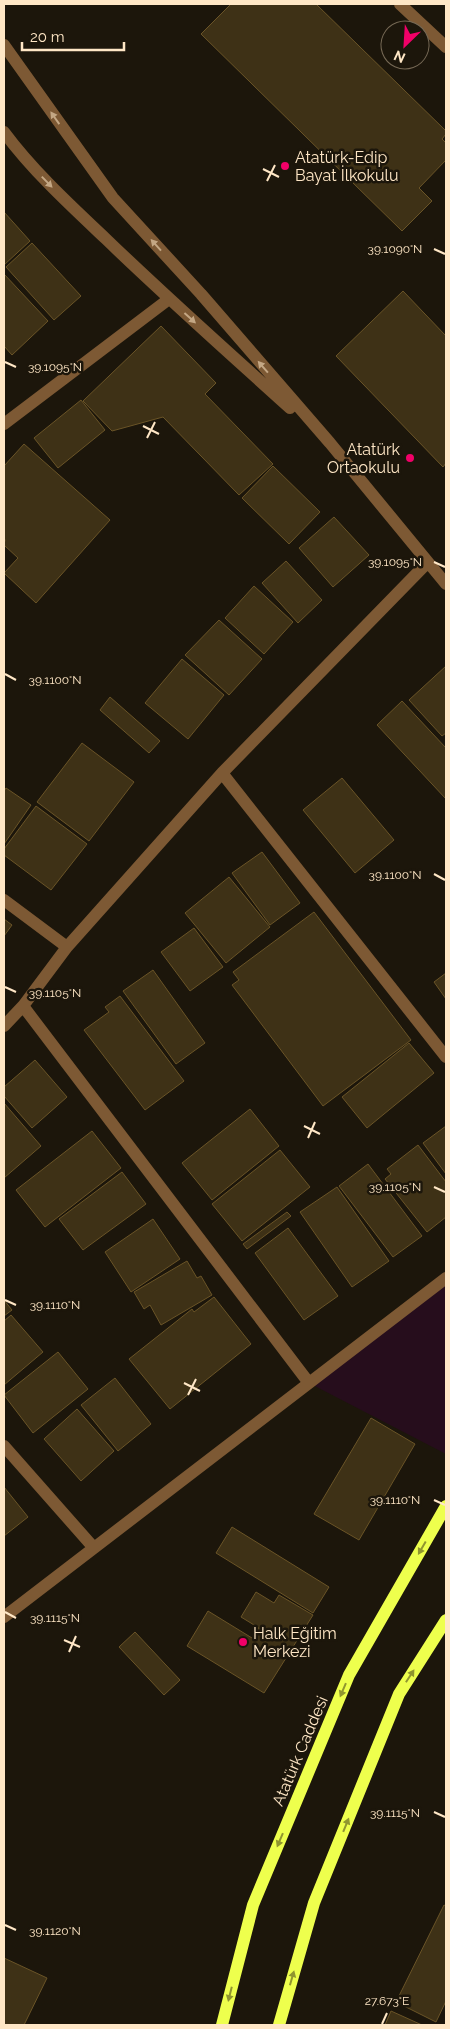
<svg xmlns="http://www.w3.org/2000/svg" width="450" height="2029" font-family="Raleway,sans-serif">
	<style>
		.green { fill: #260d1c }
		.building { fill: #3e3116; stroke: #6a5427 }
		.lines { fill: none; stroke-linecap: round; stroke-linejoin: round }
		.minor { stroke: #7d5934; stroke-width: 12 }
		.major { stroke: #eeff4d; stroke-width: 12 }
		.oneway { fill: #c4a784 }
		.oneway2 { fill: #90962f }
		.ticks { fill: none; stroke: #ffe7c6; stroke-width: 2 }
		.poi-dot { fill: #f10068; stroke: #1c160b; stroke-width: 2 }
		.labels { text-anchor: middle; dominant-baseline: central; stroke-width: 5; stroke-linejoin: round; paint-order: stroke }
		.poi-label { font-size: 16px; fill: #ffe7c6; stroke: #1c160b; text-anchor: start }
		.street-label { font-size: 16px; fill: #ffe7c6; stroke: #1c160b }
		.ticks-label { font-size: 12px; text-anchor: middle; fill: #ffe7c6; stroke: #1c160b; stroke-width: 5; stroke-linejoin: round; paint-order: stroke }
	</style>
	<rect width="100%" height="100%" fill="#1c160b"/>
	<path class="green" d="M446,1278V1454L309,1383Z"/>
	<path class="building" d="M231,4H316L446,131V134L442,139L446,143V160L419,188L432,201L402,231L201,34Z
		M4,212L30,241L4,265Z
		M32,243L81,296L54,320L6,267Z
		M4,274L48,321L12,355L4,346Z
		M403,291L446,336V463L443,467L336,356Z
		M161,326L216,383L205,394L273,464L239,495L163,417L112,431L83,401Z
		M81,400L105,430L58,468L34,438Z
		M24,444L110,520L36,603L4,573L18,558L4,545L5,540L4,538V466Z
		M273,466L320,512L289,544L242,498Z
		M334,517L369,555L333,587L299,548Z
		M286,561L322,600L298,623L262,583Z
		M254,586L293,622L264,654L225,618Z
		M219,620L262,659L229,695L185,655Z
		M182,659L224,695L188,739L145,703Z
		M446,666V733L442,736L409,700Z
		M110,697L160,741L149,753L100,710Z
		M402,701L446,748V799L377,725Z
		M82,743L134,782L89,841L37,802Z
		M342,778L394,840L355,873L303,810Z
		M6,788L31,805L4,844V791Z
		M36,806L87,844L51,890L4,855V849Z
		M262,852L300,903L270,925L232,873Z
		M229,877L270,927L226,963L185,913Z
		M314,912L411,1040L323,1106L232,985L239,980L233,972Z
		M4,919L12,925L4,936Z
		M194,928L223,967L190,991L161,952Z
		M153,970L205,1043L176,1064L123,991Z
		M446,973V999L434,982Z
		M120,996L184,1081L145,1110L84,1030L109,1012L105,1007Z
		M409,1043L434,1073L367,1128L342,1097Z
		M35,1060L67,1097L32,1128L4,1096V1087Z
		M4,1103L41,1146L4,1178Z
		M250,1109L279,1146L212,1200L182,1163Z
		M446,1126V1174L423,1143Z
		M92,1131L121,1168L45,1227L16,1190Z
		M418,1145L446,1182V1217L427,1232L385,1179L391,1174L387,1169Z
		M280,1150L310,1187L242,1241L212,1204Z
		M368,1164L422,1236L393,1257L339,1186Z
		M122,1172L146,1204L83,1250L59,1219Z
		M337,1187L389,1261L352,1287L300,1212Z
		M287,1212L291,1216L247,1249L243,1244Z
		M153,1219L180,1259L131,1292L105,1252Z
		M288,1228L338,1296L304,1320L255,1253Z
		M187,1261L197,1278L201,1276L212,1295L161,1325L150,1305L144,1309L134,1292Z
		M214,1297L251,1344L170,1409L129,1359L192,1309L194,1312Z
		M4,1300L12,1310L4,1316Z
		M11,1315L43,1352L4,1385V1321Z
		M58,1352L88,1389L33,1433L4,1395Z
		M115,1378L151,1424L118,1451L81,1405Z
		M77,1409L114,1451L81,1481L44,1439Z
		M371,1418L415,1444L359,1540L314,1514Z
		M4,1487L28,1517L4,1536Z
		M232,1527L329,1587L313,1613L216,1553Z
		M256,1592L274,1603L279,1595L313,1615L264,1693L187,1646L208,1611L252,1638L259,1628L241,1617Z
		M135,1632L180,1680L164,1695L119,1647Z
		M444,1905L446,1906V2001L436,2022L396,2002Z
		M4,1958L47,1978L24,2025H4Z
		M391,2011L422,2025H385Z"/>
	<g class="lines">
		<path class="minor" d="M400,4L446,47
			M4,45L113,198L201,294L330,443L446,584
			M4,132C33,171 70,205 106,239C166,297 228,352 290,408
			M4,424L169,299
			M222,773L446,1057
			M4,900L67,947
			M23,1006L309,1383
			M4,1026L23,1006L67,947L222,773L428,562
			M4,1446L94,1548
			M4,1617L446,1278"/>
		<path class="major" d="M222,2025L253,1905L349,1675L446,1506
			M279,2025L314,1903L399,1694L446,1620"/>
	</g>
	<defs><path id="oneway-solid" d="M-6-.8H1V-3.2L6.5 0L1 3.2V.8H-6Z" transform="scale(1.25)"/></defs>
	<g class="oneway">
		<use href="#oneway-solid" transform="translate(55 118) rotate(-125)"/>
		<use href="#oneway-solid" transform="translate(47 182) rotate(46)"/>
		<use href="#oneway-solid" transform="translate(156 245) rotate(-132)"/>
		<use href="#oneway-solid" transform="translate(190 318) rotate(42)"/>
		<use href="#oneway-solid" transform="translate(263 367) rotate(-131)"/>
	</g>
	<g class="oneway2">
		<use href="#oneway-solid" transform="translate(422 1548) rotate(120)"/>
		<use href="#oneway-solid" transform="translate(410 1676) rotate(-57)"/>
		<use href="#oneway-solid" transform="translate(343 1690) rotate(113)"/>
		<use href="#oneway-solid" transform="translate(346 1825) rotate(-68)"/>
		<use href="#oneway-solid" transform="translate(280 1840) rotate(113)"/>
		<use href="#oneway-solid" transform="translate(292 1978) rotate(-74)"/>
		<use href="#oneway-solid" transform="translate(230 1994) rotate(104)"/>
	</g>
	<path class="ticks" d="M263,169L279,177M267,181L275,165M434,249L445,254M5,362L16,367M143,426L159,434M147,438L155,422M434,562L445,567M5,674L16,680M434,874L445,880M5,987L16,992M304,1126L320,1134M308,1138L315,1122M434,1187L445,1192M5,1300L16,1305M184,1383L200,1391M188,1395L196,1379M434,1500L445,1505M5,1612L16,1618M64,1640L80,1647M69,1652L76,1636M434,1812L445,1817M5,1925L16,1930M382,2024L387,2013"/>
	<g class="poi-dot">
		<circle cx="285" cy="166" r="5"/>
		<circle cx="410" cy="458" r="5"/>
		<circle cx="243" cy="1642" r="5"/>
	</g>
	<g class="labels">
		<g class="poi-label">
			<text x="295" y="157">Atatürk-Edip<tspan x="295" dy="18">Bayat İlkokulu</tspan></text>
			<text x="400" y="449" text-anchor="end">Atatürk<tspan x="400" dy="18">Ortaokulu</tspan></text>
			<text x="253" y="1633">Halk Eğitim<tspan x="253" dy="18">Merkezi</tspan></text>
		</g>
		<g class="street-label">
			<text transform="translate(300 1751) rotate(-67)">Atatürk Caddesi</text>
		</g>
	</g>
	<g class="ticks-label">
		<text x="395" y="253">39.1090°N</text>
		<text x="55" y="371">39.1095°N</text>
		<text x="395" y="566">39.1095°N</text>
		<text x="55" y="684">39.1100°N</text>
		<text x="395" y="879">39.1100°N</text>
		<text x="55" y="997">39.1105°N</text>
		<text x="395" y="1191">39.1105°N</text>
		<text x="55" y="1309">39.1110°N</text>
		<text x="395" y="1504">39.1110°N</text>
		<text x="55" y="1622">39.1115°N</text>
		<text x="395" y="1817">39.1115°N</text>
		<text x="55" y="1935">39.1120°N</text>
		<text x="387" y="2005">27.673°E</text>
	</g>
	<rect width="450" height="2029" fill="none" stroke="#ffe7c6" stroke-width="10"/>
	<g transform="translate(405 45) rotate(205)"><circle r="24" fill="#1c160b" stroke="#776a56"/>
	<path d="M0-4L9 19L0 12L-9 19Z" fill="#f10068"/>
	<text y="-8" font-size="14" font-weight="bold" text-anchor="middle" fill="#ffe7c6">N</text>
	</g>
	<path d="M22 42v8h102v-8" fill="none" stroke="#ffe7c6" stroke-width="2.5"/>
	<text x="30" y="42" font-size="15" fill="#ffe7c6" stroke="#1c160b" stroke-width="4" paint-order="stroke">20 m</text>
</svg>
